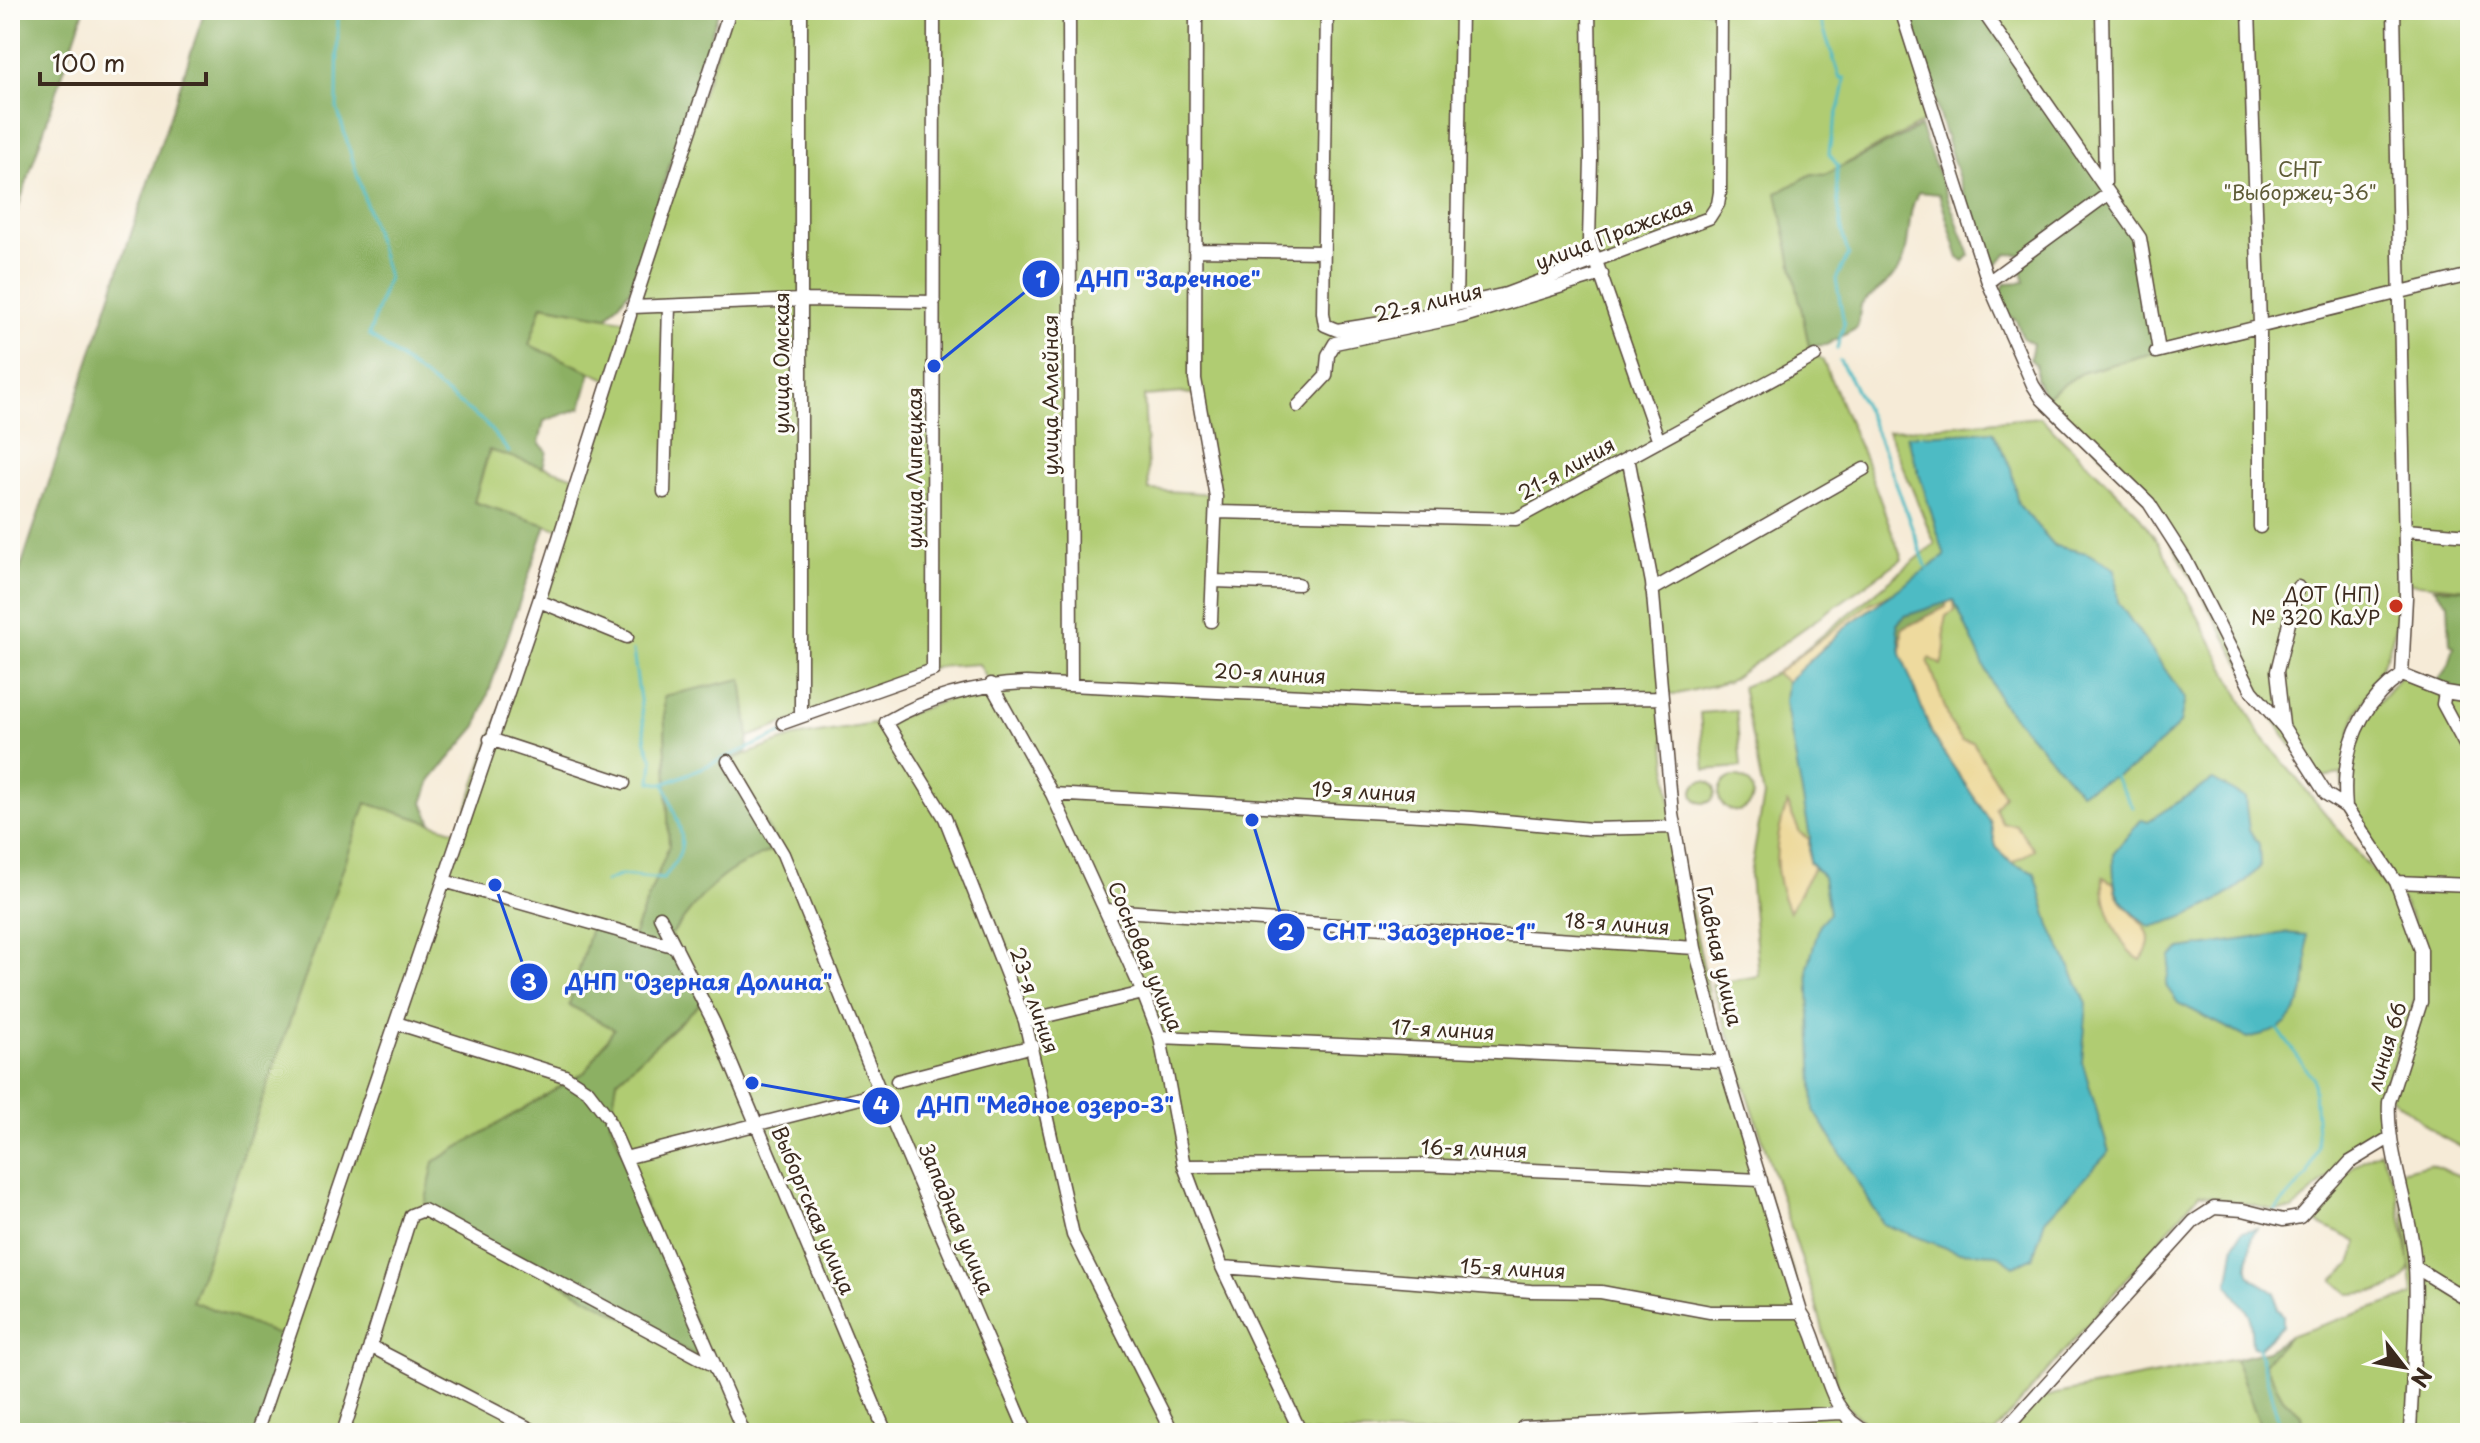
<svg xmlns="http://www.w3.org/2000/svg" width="2480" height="1443" font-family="'Playpen Sans',sans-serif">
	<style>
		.green { fill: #b0cc72; stroke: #767b48; stroke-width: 2; fill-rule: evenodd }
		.forest { fill: #8cb064; stroke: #646d41; stroke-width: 2 }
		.sand { fill: #eeda9e; stroke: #94825e; stroke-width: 2 }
		.water { fill: #4dbbc4; stroke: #447271; stroke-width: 2 }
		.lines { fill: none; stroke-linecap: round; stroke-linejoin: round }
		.stream { stroke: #4dbbc4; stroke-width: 3 }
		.street-casing { stroke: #57473a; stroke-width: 15 }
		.street { stroke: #fff; stroke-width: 12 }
		.poi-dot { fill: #c8321e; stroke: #fdfcf7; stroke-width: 3 }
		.labels { text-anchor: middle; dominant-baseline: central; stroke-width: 6; stroke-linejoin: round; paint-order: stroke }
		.park-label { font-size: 20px; fill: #5e5b37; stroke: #fdfcf7 }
		.street-label { font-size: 20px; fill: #3b2a1e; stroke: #fdfcf7 }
		.poi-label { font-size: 20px; fill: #3b2a1e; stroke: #fdfcf7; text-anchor: end }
		.leader { fill: none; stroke: #1d4ed8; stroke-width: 3 }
		.callout-dot { fill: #1d4ed8; stroke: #fdfcf7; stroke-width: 3 }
		.mark-label { font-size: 24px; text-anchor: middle; font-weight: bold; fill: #fff }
		.callout-label { font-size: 22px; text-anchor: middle; font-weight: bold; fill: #1d4ed8; stroke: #fdfcf7; stroke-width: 6; stroke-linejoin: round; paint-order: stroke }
	</style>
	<rect width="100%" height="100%" fill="#fdfcf7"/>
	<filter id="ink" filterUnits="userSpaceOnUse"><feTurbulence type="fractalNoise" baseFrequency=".0125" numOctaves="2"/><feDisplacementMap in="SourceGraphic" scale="16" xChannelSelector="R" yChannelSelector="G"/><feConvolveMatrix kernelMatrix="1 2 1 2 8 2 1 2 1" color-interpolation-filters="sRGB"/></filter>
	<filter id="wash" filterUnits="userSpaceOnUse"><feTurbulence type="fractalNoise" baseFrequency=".006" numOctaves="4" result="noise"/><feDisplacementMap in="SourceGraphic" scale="32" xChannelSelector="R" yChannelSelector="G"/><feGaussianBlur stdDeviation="1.8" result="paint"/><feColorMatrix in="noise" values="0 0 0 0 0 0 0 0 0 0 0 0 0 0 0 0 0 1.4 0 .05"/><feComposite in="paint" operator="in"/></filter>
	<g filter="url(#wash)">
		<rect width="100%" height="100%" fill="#f6ebd7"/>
		<path class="green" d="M730,10H1902L1933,117L1825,175L1812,174L1778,193L1809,346L1823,361L1865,459L1902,559L1728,682L1677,694L1660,693L1673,827L1724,1062L1836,1404L1870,1433H256L192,1301L366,802L459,832L561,530L474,502L490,449L578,478L609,380L529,345L542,305L628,321ZM1183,393L1200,395L1215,494L1149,490L1144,396ZM979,664L990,684L886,722L794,737L728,761L734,867L713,881L671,935L702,1002L617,1080L610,1123L434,1162L585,1072L615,1028L633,936L669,846L664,696L742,680L749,737L935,667Z
			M1982,10H2470V589L2399,582C2400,607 2396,633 2386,656C2375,684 2356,707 2349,737L2402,675L2470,696V1152L2440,1136L2391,1097L2421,1002L2412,918L2346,807L2341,774L2315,778L2265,707L2149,503L2045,397L2081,373L2156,352Z
			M2040,417L2134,509L2161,546L2259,733L2395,898L2415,945L2417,992L2390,1073L2381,1128L2293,1210L2278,1211L2199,1194L1994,1433H1893L1867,1424L1842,1402L1817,1307L1712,984L1759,976L1750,875L1764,796L1742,687L1776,673L1935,544L1888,431Z
			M1736,710L1741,767L1705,770L1700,713Z
			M1719 794a17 17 0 1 1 34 0a17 17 0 1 1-34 0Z
			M1693 792a11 11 0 1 1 22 0a11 11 0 1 1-22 0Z
			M2380,1151L2396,1188L2410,1265C2402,1294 2373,1292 2349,1294L2333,1280L2351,1264L2358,1242L2313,1221L2311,1215L2353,1166Z
			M2429,1164L2470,1180V1433H2303L2301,1415L2283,1398L2263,1363L2289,1336L2413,1295L2400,1171Z
			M2235,1359L2263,1433H2008L2040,1399L2056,1394Z"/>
		<path class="forest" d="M10,10H84L10,232Z
			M205,10H719L630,290L607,317L542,305L529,345L591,372L581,408L544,421L539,443L547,451L543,467L489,450L474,502L546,525L477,726L431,780L423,803L432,823L366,803L192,1301L289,1339L256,1433H10V600Z
			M1906,10H1982L2140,239L2156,352L2081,373L2045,397L2036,379V365L2030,359L2033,344L2023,338L2016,320L2008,316L2000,295L2005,283L2025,282L2021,268L2033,255L2007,254L1995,265L1970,214Z
			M1920,127L1970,255L1964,261L1959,258L1939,194L1919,192C1903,216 1915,252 1894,276C1885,286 1871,295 1861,305L1857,328L1826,345L1809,346L1777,193L1812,174L1825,175Z
			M2434,588L2470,589V696L2433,687L2449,665L2454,646L2450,643L2448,603Z
			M1947,600L1946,607L1902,629L1901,654L1897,624L1905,616Z
			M742,679L749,737L746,753L728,761L779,847C718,873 711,883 671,935L702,1002L617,1080L610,1122L713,1365L424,1210L434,1162L585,1072L614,1029L569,1005L592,924L633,936L669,846L664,696Z
			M2289,1336L2264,1363L2283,1398L2301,1415L2303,1433H2263L2235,1359L2267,1351Z"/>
		<path class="sand" d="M1898,591L1849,624L1787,682L1776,673L1870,603Z
			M1947,600H1954L1955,611L1946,616C1940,636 1950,641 1941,665L1930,658L1928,660L1950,722L1962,741L1973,742L2004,795L1995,808L2002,823L2016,825L2034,850L2011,863L1996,847L1990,821L1933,737L1901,654L1902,629L1946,607Z
			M1787,804L1800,833L1809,839V862L1814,867L1789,912C1772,873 1773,844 1787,804Z
			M2103,877L2114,883C2115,915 2169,922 2141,960C2118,949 2101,901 2103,877Z"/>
		<path class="water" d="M1993,431L2011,468L2018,504L2055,546L2087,553L2115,569L2118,602L2185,698L2180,724L2133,768L2080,792L2000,701L1954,600L1905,616L1897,624L1901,654L1933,737L1990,821L1996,847L2011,863L2035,873L2050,926L2087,1003L2082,1061L2109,1152L2045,1220L2033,1257L2014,1266L1997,1254L1957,1252L1883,1224L1814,1110L1808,967L1820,923L1829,913L1823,877L1809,862L1810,837L1785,701L1787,682L1849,624L1945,556L1907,436Z
			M2213,780L2245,798L2249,830L2259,844L2260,867C2234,897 2189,918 2150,927C2115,897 2114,901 2113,853L2142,819L2148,821Z
			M2285,933L2306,935C2309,965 2309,1011 2278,1029C2270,1034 2256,1035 2247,1038L2178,1003L2166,986L2171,957L2181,949Z
			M2257,1228C2249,1238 2252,1240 2250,1251C2243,1283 2253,1276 2275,1293L2277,1309L2283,1315V1325L2258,1349L2252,1346L2250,1315L2228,1285L2235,1244L2241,1232Z"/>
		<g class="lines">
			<path class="stream" d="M338,10L337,108L388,277L369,335L484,422L509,452
				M1812,10L1821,21L1840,78H1845C1843,109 1831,123 1829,154L1838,166C1834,181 1841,239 1849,254L1836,279L1844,324L1837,348
				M1840,361C1880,427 1901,500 1928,571
				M2114,776L2133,807
				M664,784L809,722
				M605,882L621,875L663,879C683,854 687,843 675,814C670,803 671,795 664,784L651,782L653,760L646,742L633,651
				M2275,1211L2307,1176L2318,1147L2313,1078L2278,1029
				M2258,1348L2282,1433"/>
		</g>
	</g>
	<g filter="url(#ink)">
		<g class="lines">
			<g class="street-casing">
				<path id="street" d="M730,10L633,307L801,300L934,302
					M1069,10L1071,683
					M1196,10L1195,379L1216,497L1211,621
					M1327,10L1323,313L1325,325L1337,330L1426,316L1456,305L1506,294L1709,218L1718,204L1720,192L1721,10
					M1589,10L1591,159L1589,241L1658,439
					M1901,10L1988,282L2033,385L2042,399L2149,503L2185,559L2252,691L2284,728L2326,794L2346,807L2396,882L2421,950V1002L2389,1102C2386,1151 2412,1213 2415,1266C2418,1317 2412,1380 2410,1433
					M1982,10L2140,238L2159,351
					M2102,10L2105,183
					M2249,10L2260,324V527
					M2394,10L2406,598L2402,675
					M1198,250L1324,252
					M1988,282L2108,194
					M1456,305L1461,10
					M2156,352L2470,275
					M1298,406L1326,376L1328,355L1335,343L1461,317L1602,274
					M1628,457L1652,583L1672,813L1695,948L1724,1062L1801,1312C1827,1350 1821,1413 1870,1433
					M664,492L669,306
					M1216,512L1516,519L1815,356
					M2405,530L2470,535
					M1215,581L1298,584
					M1652,590L1864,469
					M539,601L627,637
					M2402,675L2445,692L2470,696
					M991,684L1052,794L1143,993L1160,1037L1184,1166L1222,1267L1301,1433
					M2445,692L2443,704L2470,754
					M801,716V10
					M783,723L933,670L934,10
					M2283,725L2277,671L2298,587
					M490,739L624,783
					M728,761L783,854L881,1094L1027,1433
					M1052,794L1472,818L1591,829L1673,827
					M2346,807C2341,753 2356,707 2402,675
					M444,881L676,947
					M2396,882L2470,885
					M1106,910L1695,948
					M660,917L714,1023L886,1433
					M1025,1021L1143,993
					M396,1023L565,1076L588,1091L607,1116
					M1160,1037L1724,1062
					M897,1081L1033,1046
					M610,1123L744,1433
					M625,1158L880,1093
					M1184,1166L1419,1165L1761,1180
					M1222,1267L1531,1291L1601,1292L1710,1312H1801
					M2415,1267L2470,1301
					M370,1346L538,1433
					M1523,1427L1842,1413
					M256,1433L539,601L630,315
					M343,1433L411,1215L424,1210L713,1365
					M1173,1433L1073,1235L1025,1021L945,818L886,722C930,696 976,685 1026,683L1410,701L1659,698
					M2002,1433L2194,1221L2214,1208L2243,1210L2283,1220L2300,1217L2350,1162L2391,1137"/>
			</g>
			<use href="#street" class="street"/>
		</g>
	</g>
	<circle class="poi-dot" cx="2396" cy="606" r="8"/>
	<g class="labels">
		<g class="park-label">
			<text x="2300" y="169">СНТ<tspan x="2300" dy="23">"Выборжец-36"</tspan></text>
		</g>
		<g class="street-label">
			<text transform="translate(1614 233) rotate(-21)">улица Пражская</text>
			<text transform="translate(1428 302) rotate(-13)">22-я линия</text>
			<text transform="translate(781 363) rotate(-90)">улица Омская</text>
			<text transform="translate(1050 395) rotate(-90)">улица Аллейная</text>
			<text transform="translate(914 468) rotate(-90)">улица Липецкая</text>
			<text transform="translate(1566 468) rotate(-29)">21-я линия</text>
			<text transform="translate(1270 673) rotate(3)">20-я линия</text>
			<text transform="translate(1364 791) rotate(3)">19-я линия</text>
			<text transform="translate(1617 923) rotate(4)">18-я линия</text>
			<text transform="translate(1146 956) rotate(67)">Сосновая улица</text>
			<text transform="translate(1720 956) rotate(77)">Главная улица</text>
			<text transform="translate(1035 1000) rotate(71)">23-я линия</text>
			<text transform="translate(1443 1029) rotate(3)">17-я линия</text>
			<text transform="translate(2386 1046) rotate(-73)">линия 66</text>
			<text transform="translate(1474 1148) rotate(2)">16-я линия</text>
			<text transform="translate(814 1210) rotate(67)">Выборгская улица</text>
			<text transform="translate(957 1219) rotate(67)">Западная улица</text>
			<text transform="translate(1513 1268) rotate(3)">15-я линия</text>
		</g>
		<g class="poi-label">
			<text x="2380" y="594">ДОТ (НП)<tspan x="2380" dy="23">№ 320 КаУР</tspan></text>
		</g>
	</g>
	<path class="leader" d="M934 366L1041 279M1252 820L1286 932M495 885L529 982M752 1083L881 1106"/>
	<g class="callout-dot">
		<circle cx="934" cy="366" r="8"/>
		<circle cx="1252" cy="820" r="8"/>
		<circle cx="495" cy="885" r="8"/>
		<circle cx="752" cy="1083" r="8"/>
		<circle cx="1041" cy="279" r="20"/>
		<circle cx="1286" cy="932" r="20"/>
		<circle cx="529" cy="982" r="20"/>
		<circle cx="881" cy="1106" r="20"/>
	</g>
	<g class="mark-label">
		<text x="1041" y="288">1</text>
		<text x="1286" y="941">2</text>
		<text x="529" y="991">3</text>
		<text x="881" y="1114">4</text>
	</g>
	<g class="callout-label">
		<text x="1169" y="287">ДНП "Заречное"</text>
		<text x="1429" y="940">СНТ "Заозерное-1"</text>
		<text x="699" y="990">ДНП "Озерная Долина"</text>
		<text x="1046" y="1113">ДНП "Медное озеро-3"</text>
	</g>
	<rect width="2480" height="1443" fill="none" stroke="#fdfcf7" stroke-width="40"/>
	<g transform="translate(2404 1367) rotate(121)" stroke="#fdfcf7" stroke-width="6" paint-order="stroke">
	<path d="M0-6L14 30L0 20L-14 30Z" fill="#3b2a1e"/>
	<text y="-12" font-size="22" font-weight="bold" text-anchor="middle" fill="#3b2a1e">N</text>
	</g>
	<path d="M40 72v12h166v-12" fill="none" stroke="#3b2a1e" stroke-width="4"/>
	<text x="52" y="72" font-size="24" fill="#3b2a1e" stroke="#fdfcf7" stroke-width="6" paint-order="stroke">100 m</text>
</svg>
